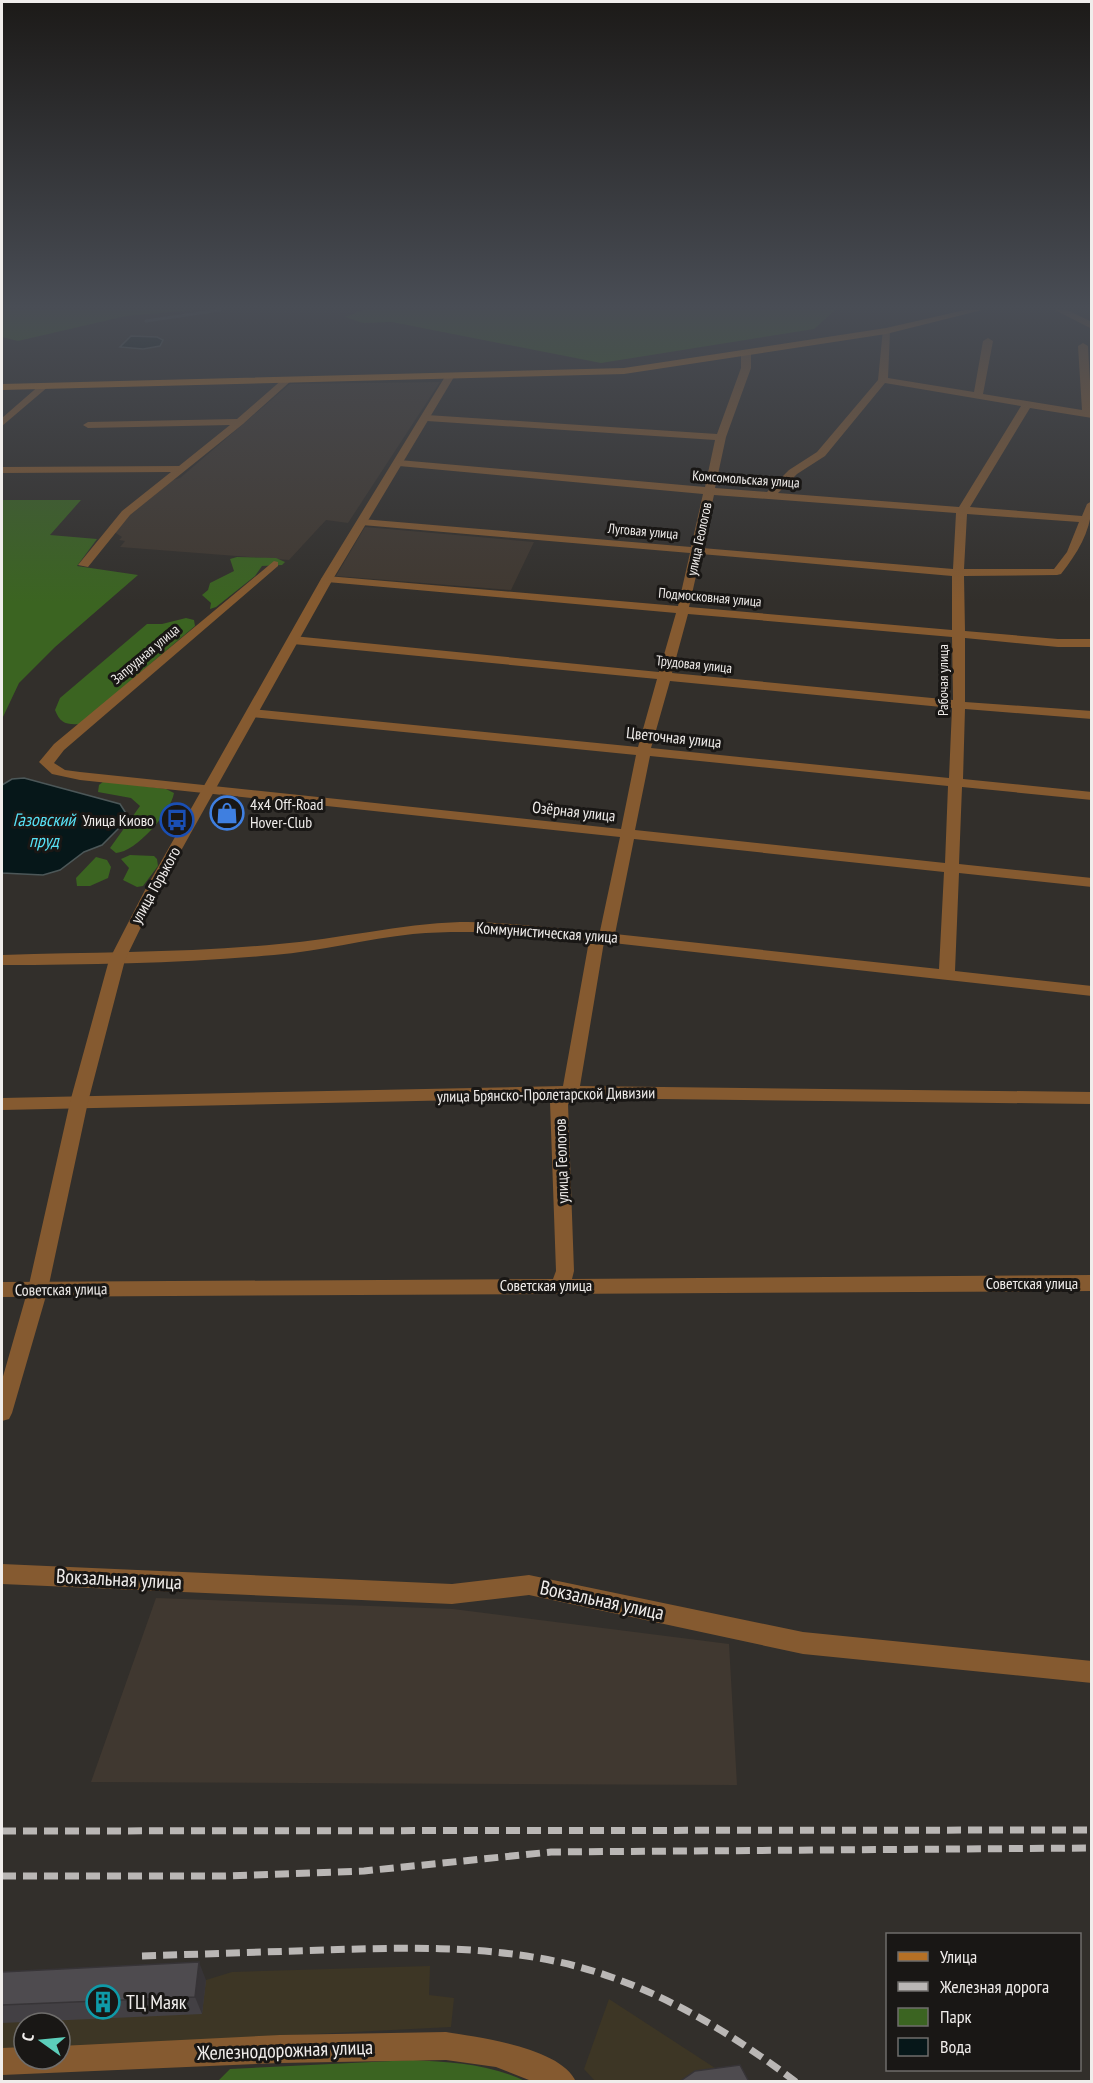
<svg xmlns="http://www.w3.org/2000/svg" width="1093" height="2083" font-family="'PT Sans Narrow',sans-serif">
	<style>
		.commercial { fill: #3d3625 }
		.built { fill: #403830 }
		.green { fill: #3b6421 }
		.water { fill: #061719; stroke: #4c5758; stroke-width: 1.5 }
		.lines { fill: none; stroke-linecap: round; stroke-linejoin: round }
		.stream { stroke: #4c5758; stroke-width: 3 }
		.minor { fill: #855a30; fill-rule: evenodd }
		.tertiary { fill: #855a30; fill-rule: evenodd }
		.secondary { fill: #b57025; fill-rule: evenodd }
		.rail { stroke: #bab7b5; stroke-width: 7; stroke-dasharray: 14 7; stroke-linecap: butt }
		.wall { fill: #434044 }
		.shaded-wall { fill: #373437 }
		.building { fill: #4e4b4f; stroke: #373437; stroke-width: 1.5 }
		.labels { text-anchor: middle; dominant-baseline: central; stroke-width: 6; stroke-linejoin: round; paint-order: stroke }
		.far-street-label { font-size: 14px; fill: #f0edeb; stroke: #191715 }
		.street-label { font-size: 16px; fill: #f0edeb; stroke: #191715 }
		.poi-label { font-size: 16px; fill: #f0edeb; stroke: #191715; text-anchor: start }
		.water-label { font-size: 18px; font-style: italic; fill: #57e1f5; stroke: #191715 }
		.near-street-label { font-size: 20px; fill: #f0edeb; stroke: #191715 }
		.near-poi-label { font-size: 20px; fill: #f0edeb; stroke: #191715; text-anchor: start }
	</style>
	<rect width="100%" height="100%" fill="#322f2b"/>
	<path class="commercial" d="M430,1966L429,1995L454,1998L451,2027L60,2047V2023H24V2049L2,2050V1990L206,1980L232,1972Z
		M609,1999L735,2081H595L584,2069Z"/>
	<path class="built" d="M440,382L348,523L326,520L289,560L120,547L125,541L119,540L122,537L114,532L129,515L173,480L180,478L290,384Z
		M365,527L534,542L511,590L336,576Z
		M156,1598L453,1609L729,1644L737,1785L91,1782Z"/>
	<path class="green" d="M2,310H195L126,316L18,341L2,337Z
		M363,310H835L814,329L601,363L392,322L363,323L345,317Z
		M2,500H81L50,535L97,539L77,566L138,575L55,647L19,683L2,719Z
		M237,557L276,558L285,562L282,565L262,566L255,576L216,607L210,609L211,603L202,595L208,590L210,583L234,571L230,559Z
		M186,618L194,620L195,626L80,724C66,725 60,723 55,710L60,698L147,624H162Z
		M104,781L166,789L174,793C171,812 136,852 116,853L110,848L140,806L131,798L98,792L99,785Z
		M130,855L154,856L157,859L158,866L143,886L137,887L123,880L129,868L121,859Z
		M96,857L107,860L111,867L108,878L90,886H77L76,878Z
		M413,2060C451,2062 490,2064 525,2081L217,2082L230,2069Z"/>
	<path class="water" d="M131,336L157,337L163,340L160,346L143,349L120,347Z
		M24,778L120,804L129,818L102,845L84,852L60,870L43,875L2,873V785L12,779Z"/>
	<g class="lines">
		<path class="stream" d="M146,321L220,310"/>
		<path class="minor" d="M1055,310H1067L1092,322V329Z
			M883,329L890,331L888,378L974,392L983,341L988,338L993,341L983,394L1082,410L1078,346L1083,343L1088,346L1092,418L1030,408L970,507L1082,516L1087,504L1092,501C1092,529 1079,551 1061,574L1057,575L964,576L965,631L1058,639H1092V647H1058L965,638V702L1092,711V719L965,709L963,779L1092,792V800L962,787L959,864L1092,878V887L959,873L955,971L1092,986V996L604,942L580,1086L1092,1092V1104L574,1098L568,1104L574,1271L572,1279L1092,1275V1291L2,1297V1282L553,1279L556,1271L550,1102L553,1098L2,1110V1098L563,1086L589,941C530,934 473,929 413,934C366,939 321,951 274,955C184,963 93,965 2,965V955C94,952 187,953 279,944C340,939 399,924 460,922C507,921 554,930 600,931L620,837L80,780L52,774L39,762L54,744L274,561L278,562V566L64,750L54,763L65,770L80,772L621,829L636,755L252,717L246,713L252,709L638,747L657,679L293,644L287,640L293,636L659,672L676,613L327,582L321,579L327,576L678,606L690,553L362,525L357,522L362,519L691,547L703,494L399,466L394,463L399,460L705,487L715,440L427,421L422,418L427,415L717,434L741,368V354L746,351L751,354V368L726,437L715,488L767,492L789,470L817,452L878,380ZM885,383L1021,406L959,507L778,493L797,474L825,456ZM714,495L956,513L953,569L702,548ZM967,514L1079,522L1067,552L1054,569H964ZM701,554L952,576V630L689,607ZM688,614L952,637L953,700L672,673ZM670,681L952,708L949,778L651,748ZM650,756L948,786L945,863L635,830ZM634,839L944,872L939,969L615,934Z
			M284,378L292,380L243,424L130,515L88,567L78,565L122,511L171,472L2,473V467L179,466L230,425L88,428L83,425L88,422L237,419Z
			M41,384L49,386L2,426V418Z
			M2,1564L452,1584L529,1575L803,1632L1092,1661V1683L803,1654L529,1595L452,1604L2,1584Z"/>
		<path class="tertiary" d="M446,375L454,377L333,579L159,890L125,960L88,1102L48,1289L12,1413L9,1419L2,1421V1380L28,1289L70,1102L109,960L145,890L321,579Z
			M446,2032C478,2037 562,2048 576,2082H534L496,2067L446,2060L280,2063L2,2075V2048L24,2047V2059H60V2046L280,2035Z"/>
		<path class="secondary" d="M965,310H982L886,334L624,374L2,390V384L624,368L886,328Z"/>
		<path class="rail" d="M2,1831L1092,1830
			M2,1876H225L364,1871L551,1852L1092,1848
			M142,1956C203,1954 263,1952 324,1950C419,1947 520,1944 611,1977C679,2001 739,2039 796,2082"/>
	</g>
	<path class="wall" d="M237,797L239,808L232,820L216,818L214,807Z
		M2,1972L206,1980L202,2014L2,2023Z"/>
	<path class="shaded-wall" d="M237,797L239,808L232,820L230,809Z
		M199,1962L206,1980L202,2014L195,1997Z"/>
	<path class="building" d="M221,795L237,797L230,809L214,807Z
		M199,1962L195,1997L2,2005V1972Z
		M740,2065L749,2082H679L695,2071Z"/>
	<linearGradient id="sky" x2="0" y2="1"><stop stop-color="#1c1a18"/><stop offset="0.51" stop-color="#494d55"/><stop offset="1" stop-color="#494d55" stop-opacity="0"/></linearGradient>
	<rect width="1093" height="602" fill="url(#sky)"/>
	<defs>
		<g id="shop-ring" transform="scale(1.725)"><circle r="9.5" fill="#191715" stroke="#3f7fe0" stroke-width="1.5"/><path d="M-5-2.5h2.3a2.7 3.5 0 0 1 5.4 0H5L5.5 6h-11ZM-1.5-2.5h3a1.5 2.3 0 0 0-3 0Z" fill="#3f7fe0"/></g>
		<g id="bus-ring" transform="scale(1.725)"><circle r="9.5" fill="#191715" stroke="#1a4fb4" stroke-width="1.5"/><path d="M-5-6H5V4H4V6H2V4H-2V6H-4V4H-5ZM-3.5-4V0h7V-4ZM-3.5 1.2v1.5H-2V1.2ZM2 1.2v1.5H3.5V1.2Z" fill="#1a4fb4"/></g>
		<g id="building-ring" transform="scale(1.725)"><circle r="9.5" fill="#191715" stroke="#0f9aa8" stroke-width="1.5"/><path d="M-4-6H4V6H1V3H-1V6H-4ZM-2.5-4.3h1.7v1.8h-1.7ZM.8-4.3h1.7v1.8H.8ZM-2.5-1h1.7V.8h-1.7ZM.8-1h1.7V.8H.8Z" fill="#0f9aa8"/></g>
	</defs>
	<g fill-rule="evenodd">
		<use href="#shop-ring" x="227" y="813"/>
		<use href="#bus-ring" x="177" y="820"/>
		<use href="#building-ring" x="103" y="2002"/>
	</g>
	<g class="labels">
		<g class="far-street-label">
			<text transform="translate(746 479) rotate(4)">Комсомольская улица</text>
			<text transform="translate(643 531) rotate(5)">Луговая улица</text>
			<text transform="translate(699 539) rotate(-78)">улица Геологов</text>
			<text transform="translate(710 597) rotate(5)">Подмосковная улица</text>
			<text transform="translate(145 654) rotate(-40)">Запрудная улица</text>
			<text transform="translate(694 664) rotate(6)">Трудовая улица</text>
			<text transform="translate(943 680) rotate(-90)">Рабочая улица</text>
		</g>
		<g class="street-label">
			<text transform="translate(674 737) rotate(6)">Цветочная улица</text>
			<text transform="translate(574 811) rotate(6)">Озёрная улица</text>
			<text transform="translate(155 885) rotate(-61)">улица Горького</text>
			<text transform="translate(547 932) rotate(4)">Коммунистическая улица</text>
			<text transform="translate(546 1094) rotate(-1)">улица Брянско-Пролетарской Дивизии</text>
			<text transform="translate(561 1161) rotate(-92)">улица Геологов</text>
			<text x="1032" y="1283">Советская улица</text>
			<text x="546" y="1285">Советская улица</text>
			<text transform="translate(61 1289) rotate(-1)">Советская улица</text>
		</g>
		<g class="poi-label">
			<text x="250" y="804">4x4 Off-Road<tspan x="250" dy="18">Hover-Club</tspan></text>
			<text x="154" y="820" text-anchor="end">Улица Киово</text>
		</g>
		<g class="water-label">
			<text x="44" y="819">Газовский<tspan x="44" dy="21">пруд</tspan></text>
		</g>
		<g class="near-street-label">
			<text transform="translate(119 1579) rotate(3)">Вокзальная улица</text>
			<text transform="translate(602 1600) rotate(12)">Вокзальная улица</text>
			<text transform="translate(285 2050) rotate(-2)">Железнодорожная улица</text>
		</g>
		<g class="near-poi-label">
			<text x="126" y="2002">ТЦ Маяк</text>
		</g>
	</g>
	<rect width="1093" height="2083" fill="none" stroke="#f0edeb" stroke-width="6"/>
	<rect x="886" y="1933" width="195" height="138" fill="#191715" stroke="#6f6d6b" stroke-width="1.5"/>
	<rect x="898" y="1952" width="30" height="9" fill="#b57025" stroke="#6f6d6b" stroke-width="1.5"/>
	<text x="940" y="1963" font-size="18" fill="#f0edeb">Улица</text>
	<rect x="898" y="1982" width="30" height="9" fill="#bab7b5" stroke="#6f6d6b" stroke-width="1.5"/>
	<text x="940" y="1993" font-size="18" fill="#f0edeb">Железная дорога</text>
	<rect x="898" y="2008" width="30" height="18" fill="#3b6421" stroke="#6f6d6b" stroke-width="1.5"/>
	<text x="940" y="2023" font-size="18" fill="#f0edeb">Парк</text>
	<rect x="898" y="2038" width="30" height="18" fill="#061719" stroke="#6f6d6b" stroke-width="1.5"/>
	<text x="940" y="2053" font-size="18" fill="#f0edeb">Вода</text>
	<g transform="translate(42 2041) rotate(285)"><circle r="28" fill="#191715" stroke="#6f6d6b" stroke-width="1.5"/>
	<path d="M0-4.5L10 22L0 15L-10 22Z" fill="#5cceba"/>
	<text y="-9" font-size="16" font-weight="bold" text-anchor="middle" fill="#f0edeb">С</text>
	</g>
</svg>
